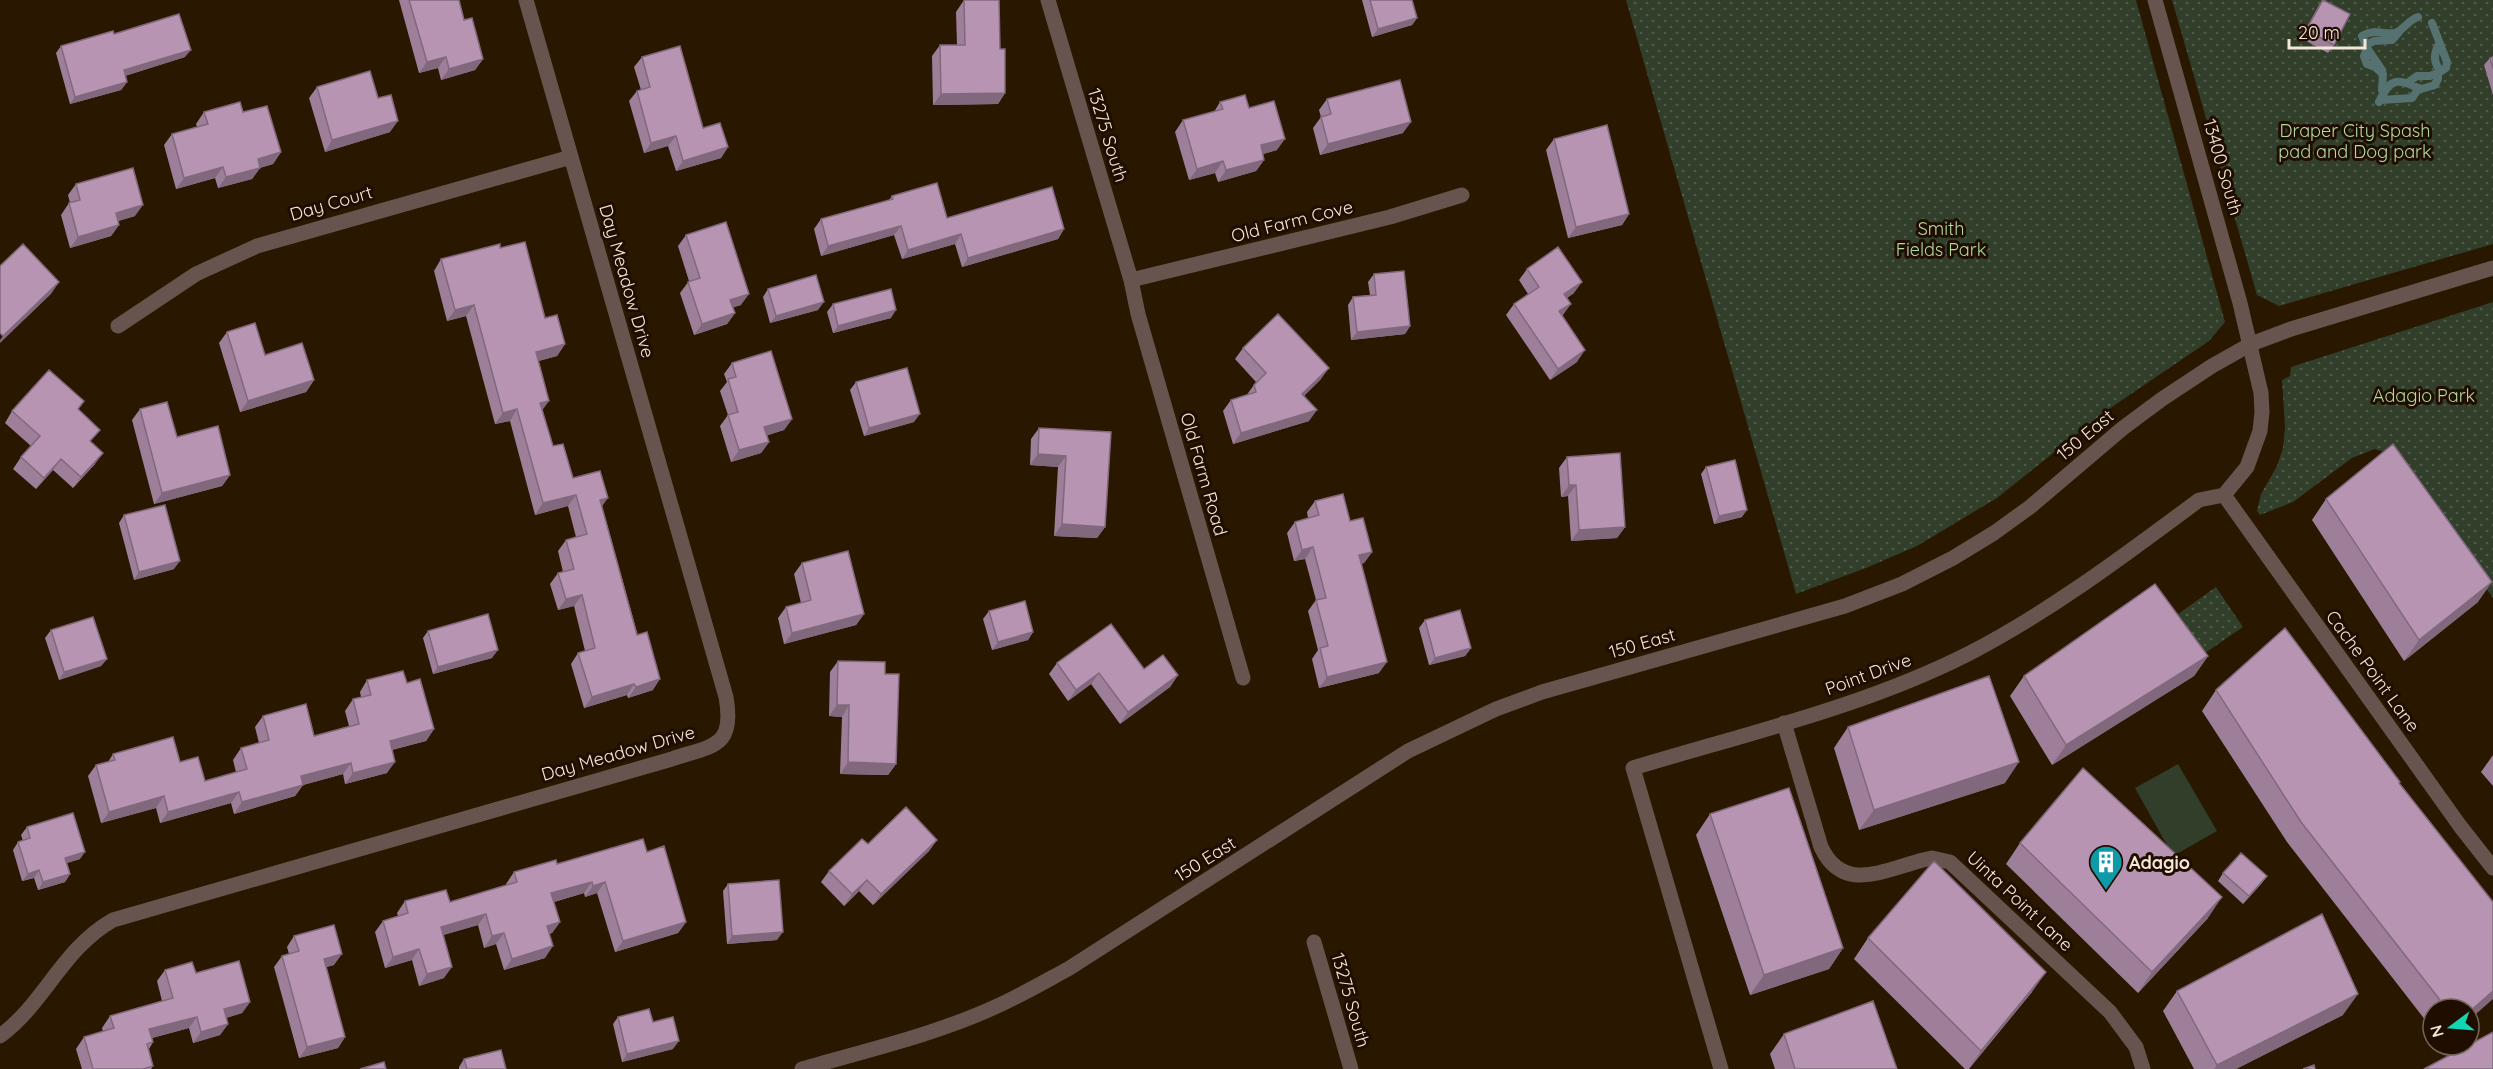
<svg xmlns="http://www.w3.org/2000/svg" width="2493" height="1069" font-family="Quicksand,sans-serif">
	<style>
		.grass { fill: #303e2a }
		.park { fill: url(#park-dots) }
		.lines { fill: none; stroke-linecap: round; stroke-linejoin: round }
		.stream { stroke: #557170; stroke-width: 8 }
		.minor { stroke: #67544f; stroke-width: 15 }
		.tertiary { stroke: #67544f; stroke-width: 15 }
		.wall { fill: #9e7f9a }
		.shaded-wall { fill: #81687d }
		.building { fill: #b894b3; stroke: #81687d; stroke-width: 1.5 }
		.labels { text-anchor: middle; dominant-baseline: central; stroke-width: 6; stroke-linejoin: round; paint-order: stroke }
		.park-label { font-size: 18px; fill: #b1dba1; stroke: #1f0e00 }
		.street-label { font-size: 18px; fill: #f4e7d8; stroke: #1f0e00 }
		.poi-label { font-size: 18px; font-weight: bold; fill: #f4e7d8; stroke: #1f0e00; text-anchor: start }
	</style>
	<defs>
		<pattern id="park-dots" width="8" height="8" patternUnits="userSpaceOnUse" patternTransform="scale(1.5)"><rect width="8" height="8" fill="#303e2a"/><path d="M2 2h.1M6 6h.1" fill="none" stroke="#4f5a48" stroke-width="1.8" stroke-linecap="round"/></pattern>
	</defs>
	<rect width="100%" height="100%" fill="#291700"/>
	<path class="grass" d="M2178,764L2217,831L2173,856L2135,788Z"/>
	<path class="park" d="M1626,0H2136L2225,322L2209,341L2106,411L1997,498L1917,546L1866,568L1796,594Z
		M2172,0H2493V244L2279,306L2257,295Z
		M2493,302V598L2392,455L2375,449L2352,458L2293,502L2260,515L2257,511L2261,494L2277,466L2283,448L2285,427L2282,380L2290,376L2291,367Z
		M2216,587L2243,627L2205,653L2178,614Z"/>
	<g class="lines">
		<path class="stream" d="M2439,44C2434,53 2433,63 2441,71
			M2366,45L2374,41L2392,40L2399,32
			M2367,48L2382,70
			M2410,81L2417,76H2430L2438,73
			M2382,90L2383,74L2375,67L2367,64L2364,56L2367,48L2362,36C2374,28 2383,35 2395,33C2404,30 2408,20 2418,17
			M2381,100L2412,98L2419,88
			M2379,102C2391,76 2398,79 2421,89L2435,85L2438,79V73L2446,68L2447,62L2432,23"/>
		<path class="minor" d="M1048,0L1131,280L1138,314L1243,678
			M1131,280L1390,217L1462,195
			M118,326L196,274L257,246L571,157
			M2224,495L2460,826L2493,868
			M1784,723L1821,847C1843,894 1884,870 1923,860L1932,858L1950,862L2110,1012L2136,1047L2143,1069
			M1314,942L1351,1069
			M0,1036C45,1003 62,949 113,920L672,759C713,745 735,748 726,697L526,0
			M1721,1069L1633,768C1745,734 1863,707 1968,654C2051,611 2125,555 2199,500L2224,495L2247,467L2260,431L2262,412L2261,393L2240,303L2155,0"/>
		<path class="tertiary" d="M802,1069C867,1050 934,1035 995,1007C1020,996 1044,982 1068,969L1408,751L1496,709L1542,692L1845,606L1902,584L1953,558L1994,533L2030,507L2123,428L2162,399L2212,366L2251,344L2291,329L2493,268"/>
	</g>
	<path class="wall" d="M399,0H459L464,20L483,59L475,70L441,80L438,68L419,73Z
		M964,0L1005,93L998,104L933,105L932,56L940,45H957L956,12Z
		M1362,0H1412L1417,18L1412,25L1372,37Z
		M2322,0L2334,45L2328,53L2301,38L2318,7Z
		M114,34L185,57L125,76L127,82L121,90L70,104L56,53L61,46Z
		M642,57L703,128L728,147L721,158L676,171L668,146L644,153L629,101L637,91L641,90L634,67Z
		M2493,57V95L2484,65L2490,58Z
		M317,87L378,98L390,132L325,152L309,98Z
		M1327,99L1403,133L1320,155L1313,128L1321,117L1319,110Z
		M1220,102L1249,108L1277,150L1263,154L1264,160L1256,171L1218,182L1215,173L1189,180L1175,132L1183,120L1214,112Z
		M204,112H243L281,152L273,164L260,168L252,179L218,188L215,178L176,189L164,145L172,134L197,127L196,124Z
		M1554,139L1629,214L1622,225L1568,238L1546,150Z
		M76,184L135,216L118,221L119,225L111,236L70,248L61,215L69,203H70L68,195Z
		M892,196L947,218L1064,229L1058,239L962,267L955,244L902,259L894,235L821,256L814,229L821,219L889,200Z
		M686,235L741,305L733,307L735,313L727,324L694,335L680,293L689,281L678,246Z
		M500,248L545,318L565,344L557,356L538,361L542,410L553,446L573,478L602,506L653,690L628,698L627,695L584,708L571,664L578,653L585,651L574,606L558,610L550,584L558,573L563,572L558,551L566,540L576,537L568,506L535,515L510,421L495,424L466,316L447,321L434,271L441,259Z
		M1527,269L1574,293L1567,298L1563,315L1562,316L1577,362L1550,380L1506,315L1514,304L1528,294L1519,280Z
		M1374,274L1410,326L1405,334L1351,340L1348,305L1353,297L1370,295L1368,282Z
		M768,289L818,310L770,323L763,297Z
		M833,304L891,318L833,333L827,312Z
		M227,332L265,355L314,380L306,392L240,412L219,343Z
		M1243,348L1321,379L1304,396L1309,421L1233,444L1223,411L1231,400L1246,396L1256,382L1235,359Z
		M732,363L792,419L784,430L767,435L769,442L761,453L731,462L720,426L728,415L720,391L727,382L724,374Z
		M856,382L914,422L864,436L850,390Z
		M140,409L177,437L230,475L222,486L154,504L132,420Z
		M78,410L91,442L95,464L73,488L53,470L36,489L13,469L21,457L31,446L5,423L12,411Z
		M1039,428L1111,432L1105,527L1097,538L1054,536L1058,467L1030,465L1031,439Z
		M1567,457L1625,527L1617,538L1571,541L1568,496L1561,497L1559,468Z
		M1706,467L1742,517L1714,524L1701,474Z
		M2326,499L2478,602L2404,661L2312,520Z
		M1315,501L1350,521L1372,552L1364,563L1361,564L1379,673L1319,688L1312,659L1318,650L1308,611L1316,600L1305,559L1294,561L1287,533L1295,522L1308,518L1307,512Z
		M124,515L174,569L134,580L119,523Z
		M802,563L864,614L856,625L784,644L778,618L786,607L801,603L794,574Z
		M989,611L1033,632L1028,640L992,650L983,619Z
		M1425,620L1471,648L1465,656L1429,665L1419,628Z
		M51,630L107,659L101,666L59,680L45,638Z
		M428,631L492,658L433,674L423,638Z
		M2208,656L2194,676L2052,765L2010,696L2024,676Z
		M838,661L885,674L896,764L888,775L840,774L842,717L829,716L830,672Z
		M1057,663L1144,669L1178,675L1170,687L1120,724L1091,684L1068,701L1049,674Z
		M367,680L407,683L434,729L426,741L392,750L387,773L345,784L343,774L303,785L295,796L234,814L231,803L160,823L156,808L101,823L88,776L96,765L108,762L113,754L180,762L205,781L236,772L233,760L241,748L259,743L255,727L263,716L314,736L349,726L345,711L353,699L361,697L360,692Z
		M2216,690L2399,784L2469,1009H2433V1030L2287,842L2202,711Z
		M1848,727L2005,783L1859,830L1834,748Z
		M2493,755V786L2481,772Z
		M1710,814L1843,948L1829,969L1750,995L1696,835Z
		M27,827L80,859L67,863L70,874L65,882L38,890L34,878L22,881L13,850L18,842L23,841L21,835Z
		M937,840L929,851L873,905L859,891L844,906L821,882L829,871L868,844Z
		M2020,843L2208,918L2138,993L2006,864Z
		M647,852L686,922L678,933L615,952L597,893L585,897L584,893L554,902L560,922L552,933L549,934L545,958L504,970L496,944L484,948L478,925L443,935L444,978L419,986L412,960L385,968L375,932L383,921L398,916L397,913L405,901L450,902L506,885V884L514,872L557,864Z
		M2223,873L2267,876L2261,884L2243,904L2218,881Z
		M728,884L777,940L727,944L723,891Z
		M294,936L334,965L326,967L345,1037L338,1048L299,1058L274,967L282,956L289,954L287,947Z
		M1868,938L2032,992L1969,1069H1965L1854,959Z
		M165,970L196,973L250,1002L242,1013L226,1018L228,1024L220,1035L193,1043L189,1028L152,1038L153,1042L149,1049L153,1066L151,1069H82L76,1049L84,1037L103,1032L102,1028L110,1016L162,1001L157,981Z
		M2177,991L2343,1015L2236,1069H2194L2163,1011Z
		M618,1017L653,1022L673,1049L622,1062L613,1024Z
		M1784,1034L1897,1069H1775L1770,1054Z
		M464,1059L506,1069H459V1067Z"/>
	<path class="shaded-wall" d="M1417,18L1412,25L1372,37L1378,29Z
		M191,50L185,57L118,78L124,70Z
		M446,57L438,68L419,73L427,62Z
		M483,59L475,70L441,80L449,69Z
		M127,82L121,90L70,104L75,97Z
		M1005,93L998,104L933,105L941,94Z
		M398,121L390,132L325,152L332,140Z
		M1411,122L1403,133L1320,155L1328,144Z
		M676,136L668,146L644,153L651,143Z
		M1285,139L1277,150L1253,157L1261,145Z
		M728,147L721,158L676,171L683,161Z
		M281,152L273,164L250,170L258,159Z
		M1264,160L1256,171L1218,182L1226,170Z
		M1223,161L1215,173L1189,180L1197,169Z
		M223,167L215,178L176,189L184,178Z
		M260,168L252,179L218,188L226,177Z
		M143,205L135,216L108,224L116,213Z
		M1629,214L1622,225L1568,238L1576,227Z
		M119,225L111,236L70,248L78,237Z
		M901,226L894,235L821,256L828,246Z
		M1064,229L1058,239L962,267L968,258Z
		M961,234L955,244L902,259L908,250Z
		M59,282L51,294L0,343V340L3,336Z
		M1582,282L1574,293L1556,305L1564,294Z
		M749,294L741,305L723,311L730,300Z
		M824,302L818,310L770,323L776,316Z
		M1571,304L1563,315L1551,323L1559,311Z
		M474,305L466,316L447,321L455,310Z
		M896,310L891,318L833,333L838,326Z
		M735,313L727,324L694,335L702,324Z
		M1410,326L1405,334L1351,340L1357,332Z
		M565,344L557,356L528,364L536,352Z
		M1585,350L1577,362L1550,380L1558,369Z
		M1329,368L1321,379L1294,405L1302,394Z
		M314,380L306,392L240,412L248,401Z
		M549,401L541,412L540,403Z
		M517,409L510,421L495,424L503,413Z
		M1317,410L1309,421L1233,444L1241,433Z
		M920,414L914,422L864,436L869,428Z
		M792,419L784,430L757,439L764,427Z
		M769,442L761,453L731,462L739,450Z
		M103,453L95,464L73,488L81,477Z
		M1038,454L1066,456L1058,467L1030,465Z
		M61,459L53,470L36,489L44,478Z
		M230,475L222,486L154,504L162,493Z
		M1569,485H1576L1568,496L1561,497Z
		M576,495L568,506L535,515L543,503Z
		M608,498L600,509V500Z
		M1747,510L1742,517L1714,524L1719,516Z
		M1062,524L1105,527L1097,538L1054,536Z
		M1625,527L1617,538L1571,541L1579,530Z
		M1313,547L1305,559L1294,561L1302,550Z
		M1372,552L1364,563L1351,567L1359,555Z
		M180,561L174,569L134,580L139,572Z
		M2492,582L2478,602L2404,661L2419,640Z
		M582,595L574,606L558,610L566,599Z
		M864,614L856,625L784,644L792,633Z
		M1033,632L1028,640L992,650L998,642Z
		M1471,648L1465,656L1429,665L1435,658Z
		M498,650L492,658L433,674L438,667Z
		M2208,656L2194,676L2052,765L2066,745Z
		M107,659L101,666L59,680L64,672Z
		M1387,662L1379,673L1319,688L1327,677Z
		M1099,673L1091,684L1068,701L1076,690Z
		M1178,675L1170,687L1120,724L1128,712Z
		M660,679L653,690L628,698L636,687Z
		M634,684L627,695L584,708L592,697Z
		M837,705H849L842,717L829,716Z
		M434,729L426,741L382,752L390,741Z
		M395,762L387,773L345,784L353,773Z
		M848,762L896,764L888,775L840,774Z
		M2019,762L2005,783L1859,830L1874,810Z
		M351,763L343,774L303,785L295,796L234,814L242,802L301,776Z
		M239,792L231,803L160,823L168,812Z
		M164,796L156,808L101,823L109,812Z
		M937,840L929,851L873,905L881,894Z
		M85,852L80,859L60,865L65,858Z
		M39,870L34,878L22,881L28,874Z
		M70,874L65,882L38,890L43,882Z
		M2267,876L2261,884L2243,904L2249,896Z
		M867,880L859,891L844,906L852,894Z
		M592,882L584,893L544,905L551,893Z
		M605,882L597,893L585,897L593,886Z
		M2222,897L2208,918L2138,993L2152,972Z
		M486,914L478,925L433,938L441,927Z
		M560,922L552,933L539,937L547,926Z
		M686,922L678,933L615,952L623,941Z
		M783,932L777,940L727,944L732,936Z
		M504,933L496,944L484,948L492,936Z
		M553,946L545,958L504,970L512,959Z
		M1843,948L1829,969L1750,995L1764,975Z
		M419,949L412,960L385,968L393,957Z
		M342,954L334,965L316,970L324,959Z
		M452,967L444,978L419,986L427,974Z
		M2046,972L2032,992L1968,1069L1981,1051Z
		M2493,991V999L2469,1020V1012Z
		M2358,994L2343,1015L2236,1069H2214L2217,1065Z
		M250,1002L242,1013L216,1021L224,1009Z
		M197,1017L189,1028L141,1041L149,1029Z
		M228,1024L220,1035L193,1043L201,1032Z
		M345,1037L338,1048L299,1058L307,1047Z
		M679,1041L673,1049L622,1062L627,1054Z"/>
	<path class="building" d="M409,0H459L464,20L472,18L483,59L449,69L446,57L427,62Z
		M964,0H999L1000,49H1005V93L941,94L940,45H965Z
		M1370,0H1412L1417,18L1378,29Z
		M2323,0L2350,14L2334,45L2306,30Z
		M179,14L191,50L124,70L127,82L75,97L61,46L113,31L114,34Z
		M680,46L703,128L720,123L728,147L683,161L676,136L651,143L637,91L650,87L642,57Z
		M2493,57V69L2490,58Z
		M370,71L378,98L391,95L398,121L332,140L317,87Z
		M1400,80L1411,122L1328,144L1321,117L1331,114L1327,99Z
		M1245,95L1249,108L1274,101L1285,139L1261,145L1264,160L1226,170L1223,161L1197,169L1183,120L1223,109L1220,102Z
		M240,102L243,112L267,106L281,152L258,159L260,168L226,177L223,167L184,178L172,134L208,124L204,112Z
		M1607,125L1629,214L1576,227L1554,139Z
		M133,168L143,205L116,213L119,225L78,237L69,203L80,200L76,184Z
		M937,183L947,218L1052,187L1064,229L968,258L961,234L908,250L901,226L828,246L821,219L893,199L892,196Z
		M726,222L749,294L730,300L735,313L702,324L688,282L700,278L686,235Z
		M525,242L545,318L557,315L565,344L536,352L549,401L540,403L553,446L563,444L573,478L600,471L608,498L600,500L637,635L647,632L660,679L636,687L634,684L592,697L578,653L595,648L582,595L566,599L558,573L574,569L566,540L587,534L576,495L543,503L517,409L503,413L474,305L455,310L441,259L500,244V248Z
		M23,244L59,282L3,336L0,333V266Z
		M1558,247L1582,282L1564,294L1571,304L1559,311L1585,350L1558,369L1514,304L1539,287L1527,269Z
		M1404,271L1410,326L1357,332L1353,297L1376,295L1374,274Z
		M816,275L824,302L776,316L768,289Z
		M891,289L896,310L838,326L833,304Z
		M1278,314L1329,368L1302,394L1317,410L1241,433L1231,400L1256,392L1254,385L1266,373L1243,348Z
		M255,323L265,355L302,343L314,380L248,401L227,332Z
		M771,351L792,419L764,427L769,442L739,450L728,415L738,412L728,379L736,377L732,363Z
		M907,368L920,414L869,428L856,382Z
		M49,370L84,401L78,409L100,430L90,441L103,453L81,477L61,459L44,478L21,457L40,436L12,411Z
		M167,402L177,437L218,426L230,475L162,493L140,409Z
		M1039,428L1111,432L1105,527L1062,524L1066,456L1038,454Z
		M2393,444L2492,582L2419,640L2326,499Z
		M1620,453L1625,527L1579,530L1576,485H1569L1567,457Z
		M1735,460L1747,510L1719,516L1706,467Z
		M1343,494L1350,521L1363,518L1372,552L1359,555L1387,662L1327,677L1320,648L1328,646L1316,600L1326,598L1313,547L1302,550L1295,522L1319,515L1315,501Z
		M165,505L180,561L139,572L124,515Z
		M848,551L864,614L792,633L786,607L811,600L802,563Z
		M2155,584L2208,656L2066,745L2024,676Z
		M1025,601L1033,632L998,642L989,611Z
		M1460,610L1471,648L1435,658L1425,620Z
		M488,614L498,650L438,667L428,631Z
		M93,617L107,659L64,672L51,630Z
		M1111,624L1144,669L1163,655L1178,675L1128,712L1099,673L1076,690L1057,663Z
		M2285,628L2400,782L2399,783L2493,902V991L2469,1012V1009H2447L2301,822L2216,690Z
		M838,661L885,662V674H899L896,764L848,762L849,705H837Z
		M403,671L407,683L420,679L434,729L390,741L395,762L353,773L351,763L301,776L303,785L242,802L239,792L168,812L164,796L109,812L96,765L115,760L113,754L173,737L180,762L198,757L205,781L247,769L241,748L269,740L263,716L306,704L314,736L359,724L353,699L371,695L367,680Z
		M1989,676L2019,762L1874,810L1848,727Z
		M2083,768L2222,897L2152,972L2020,843Z
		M1789,788L1843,948L1764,975L1710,814Z
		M906,807L937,840L881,894L867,880L852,894L829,871L862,839L868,844Z
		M73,813L85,852L65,858L70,874L43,882L39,870L28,874L18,842L30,838L27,827Z
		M643,839L647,852L664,846L686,922L623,941L605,882L593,886L592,882L551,893L560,922L547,926L553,946L512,959L504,933L492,936L486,914L441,927L452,967L427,974L419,949L393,957L383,921L408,913L405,901L446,890L450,902L517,882L514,872L556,860L557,864Z
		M2241,853L2267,876L2249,896L2223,873Z
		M1934,861L2046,972L1981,1051L1868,938Z
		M779,880L783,932L732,936L728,884Z
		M2322,914L2358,994L2217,1065L2177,991Z
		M334,925L342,954L324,959L345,1037L307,1047L282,956L299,951L294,936Z
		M239,961L250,1002L224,1009L228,1024L201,1032L197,1017L149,1029L153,1042L147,1044L153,1066L143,1069H93L84,1037L114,1028L110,1016L173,998L165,970L192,962L196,973Z
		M1873,1001L1897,1069H1795L1784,1034Z
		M649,1009L653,1022L673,1017L679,1041L627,1054L618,1017Z
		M2493,1032V1069H2424L2469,1045Z
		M501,1050L506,1069H467L464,1059Z
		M384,1062L386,1069H360Z
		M2314,1065L2315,1069H2303Z"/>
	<defs>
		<g id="building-pin" transform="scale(1.725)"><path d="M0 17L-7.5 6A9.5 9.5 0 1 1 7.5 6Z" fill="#0f9aa8" stroke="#1f0e00"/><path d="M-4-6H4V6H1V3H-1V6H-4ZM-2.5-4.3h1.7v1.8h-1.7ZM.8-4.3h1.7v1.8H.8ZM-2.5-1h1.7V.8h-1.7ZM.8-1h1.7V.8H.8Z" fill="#fff"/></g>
	</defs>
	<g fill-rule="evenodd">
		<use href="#building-pin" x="2106" y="862"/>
	</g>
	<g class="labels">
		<g class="park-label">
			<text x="2355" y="130">Draper City Spash<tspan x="2355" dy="21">pad and Dog park</tspan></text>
			<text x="1941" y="228">Smith<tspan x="1941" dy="21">Fields Park</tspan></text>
			<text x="2424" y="395">Adagio Park</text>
		</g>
		<g class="street-label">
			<text transform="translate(1108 135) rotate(73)">13275 South</text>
			<text transform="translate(2223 167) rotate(74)">13400 South</text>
			<text transform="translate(331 203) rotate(-16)">Day Court</text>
			<text transform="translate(1292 221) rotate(-14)">Old Farm Cove</text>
			<text transform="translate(627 281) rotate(74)">Day Meadow Drive</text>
			<text transform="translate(2085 435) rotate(-40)">150 East</text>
			<text transform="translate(1204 474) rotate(74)">Old Farm Road</text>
			<text transform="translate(1642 643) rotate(-16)">150 East</text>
			<text transform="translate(2373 671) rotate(54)">Cache Point Lane</text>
			<text transform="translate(1868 674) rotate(-20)">Point Drive</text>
			<text transform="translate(618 753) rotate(-16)">Day Meadow Drive</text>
			<text transform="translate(1205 859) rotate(-32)">150 East</text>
			<text transform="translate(2020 901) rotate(43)">Uinta Point Lane</text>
			<text transform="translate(1351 1000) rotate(74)">13275 South</text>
		</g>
		<g class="poi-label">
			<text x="2129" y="862">Adagio</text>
		</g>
	</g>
	<g transform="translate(2451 1027) rotate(254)"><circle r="28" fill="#1f0e00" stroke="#746556" stroke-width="1.5"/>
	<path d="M0-4.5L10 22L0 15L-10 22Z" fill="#14d5b3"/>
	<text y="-9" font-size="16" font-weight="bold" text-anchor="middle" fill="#f4e7d8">N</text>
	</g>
	<path d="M2289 39v9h76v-9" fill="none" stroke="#f4e7d8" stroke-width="3"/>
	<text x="2298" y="39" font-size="18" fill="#f4e7d8" stroke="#1f0e00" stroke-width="4.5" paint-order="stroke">20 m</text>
</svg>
